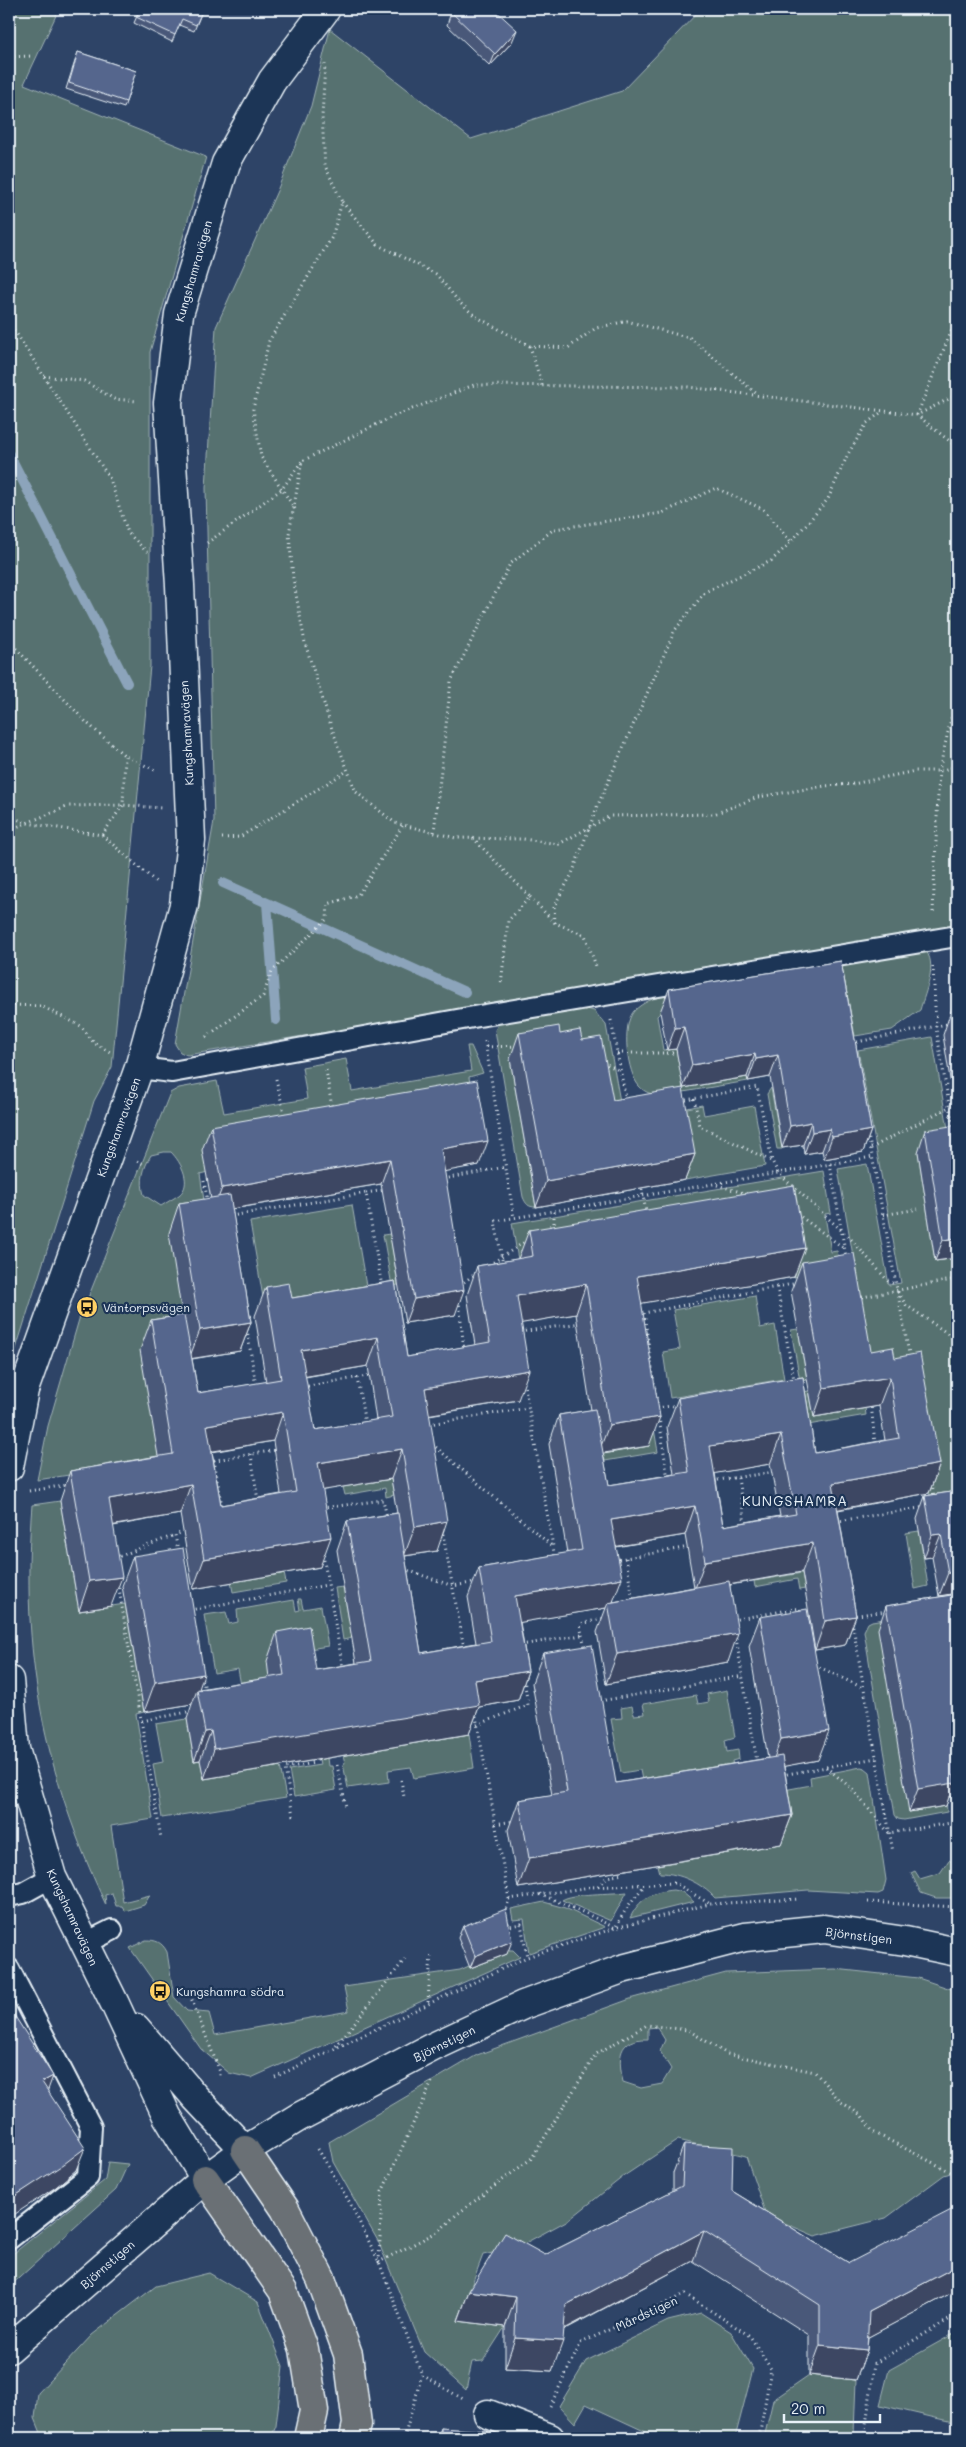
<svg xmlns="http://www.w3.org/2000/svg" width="966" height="2447" font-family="Mali,sans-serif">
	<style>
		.green { fill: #56716f; stroke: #9fb1b4; fill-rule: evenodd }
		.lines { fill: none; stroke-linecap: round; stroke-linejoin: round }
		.stream { stroke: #8ca4bb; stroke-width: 10 }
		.service-casing { stroke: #e8f1f8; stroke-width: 24 }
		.minor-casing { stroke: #e8f1f8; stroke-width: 31 }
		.tertiary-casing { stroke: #e8f1f8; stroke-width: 31 }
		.trunk-casing { stroke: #e8f1f8; stroke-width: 31 }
		.path { stroke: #e8f1f8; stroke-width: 3; stroke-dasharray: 1 4; stroke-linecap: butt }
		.service { stroke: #1d3557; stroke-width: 20 }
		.minor { stroke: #1d3557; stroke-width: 28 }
		.tertiary { stroke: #1d3557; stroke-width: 28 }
		.trunk { stroke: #6a7074; stroke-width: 28 }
		.wall { fill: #495879; stroke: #e8f1f8; fill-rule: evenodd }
		.shaded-wall { fill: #3c4763; stroke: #e8f1f8 }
		.building { fill: #55668d; stroke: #e8f1f8; fill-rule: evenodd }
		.labels { text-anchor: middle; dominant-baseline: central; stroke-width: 4.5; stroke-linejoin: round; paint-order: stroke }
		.street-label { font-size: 12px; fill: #e8f1f8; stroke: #1d3557 }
		.poi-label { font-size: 12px; fill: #e8f1f8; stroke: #1d3557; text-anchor: start }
		.neighbourhood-label { font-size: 14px; letter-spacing: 1px; fill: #e8f1f8; stroke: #1d3557 }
	</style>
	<rect width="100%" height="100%" fill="#2e4467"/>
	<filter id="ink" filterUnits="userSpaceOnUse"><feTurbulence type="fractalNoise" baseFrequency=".02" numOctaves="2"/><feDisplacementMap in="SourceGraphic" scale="10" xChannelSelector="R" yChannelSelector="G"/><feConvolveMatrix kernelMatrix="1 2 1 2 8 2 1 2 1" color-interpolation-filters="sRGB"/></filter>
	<g filter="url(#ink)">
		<path class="green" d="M9,9H59L24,84L206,157L150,352V666L112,1067L94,1101L9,1371Z
			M701,9H957V929L187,1055L180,1052L175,1044L214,821L206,488L216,327L277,191L311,106L330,29L471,139L622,91Z
			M924,949C939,963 925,992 920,1010L892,1030L855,1036L841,963Z
			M829,965L661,1012L657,1016L663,1050L676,1049L679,1066L691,1086L747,1077L748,1081L660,1096C652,1094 645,1093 639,1086C627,1072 621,1026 634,1011C643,1002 654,998 665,995Z
			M584,1008L594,1011L606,1025L621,1107L510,1059L536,1207C528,1207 526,1204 523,1197L495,1030L500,1021Z
			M932,1037L951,1146L918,1152L935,1261L957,1258V1513L942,1516L929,1493L910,1383L876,1389L838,1169L867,1164L889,1285L901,1283L858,1050Z
			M467,1046H471L483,1073L469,1077L473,1104L200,1174L208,1227L189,1359L159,1461L37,1480L48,1426L80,1316L87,1318L94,1301L88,1298L170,1093L179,1088L217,1081L224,1113L307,1099L302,1067L346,1059L352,1091L471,1071ZM164,1152H171C181,1162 193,1184 179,1195C173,1199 167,1202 161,1206L144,1195C140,1180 143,1169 151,1155Z
			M771,1088L782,1149H777L767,1094Z
			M702,1105L704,1115L754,1106L765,1166L685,1180L673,1111Z
			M824,1171L831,1213L825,1214V1216L831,1252L837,1251L841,1268L794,1277L518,1260L512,1223Z
			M352,1205L366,1286L264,1303L250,1222Z
			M390,1234L398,1285L392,1286L383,1235Z
			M755,1296L760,1328L775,1325L784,1379L670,1398L663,1352L680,1349L673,1310Z
			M798,1329L807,1380L800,1381L791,1330Z
			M809,1391L814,1417L865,1408L866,1415L808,1425L802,1392Z
			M652,1417L658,1452L605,1461L603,1454L648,1446Z
			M391,1479L394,1495L386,1497L385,1488L345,1495L343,1487Z
			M60,1501L79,1611L125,1604L144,1712L136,1714L153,1819L111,1826L123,1902L150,1895L144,1905L125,1911L122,1906H116L112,1893L105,1895L106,1905C43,1771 20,1653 32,1505Z
			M919,1531L928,1586L915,1589L906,1533Z
			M284,1573L286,1583L233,1592L231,1582Z
			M802,1573L805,1589L799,1590L797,1579L755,1587L754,1581Z
			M343,1587L352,1638L343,1640L335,1588Z
			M298,1599H301L303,1609L321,1606L328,1646L309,1649L243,1696L238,1669L214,1673L204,1615L226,1612L229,1624L238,1622L237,1610L294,1600L296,1611L300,1610Z
			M934,1611L947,1812L904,1820L898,1819L895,1815L864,1631L868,1623L872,1621Z
			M727,1690L735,1737L725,1740L727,1752L738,1750L739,1759L732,1761L735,1775L644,1790L640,1770L621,1773L611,1719L622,1718L621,1708L632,1706L634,1715L645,1714L643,1704L696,1695L698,1704L709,1702L707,1694Z
			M187,1719L194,1761L200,1760L204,1778L280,1766L286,1798L162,1818L153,1764L163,1762L156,1724Z
			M469,1734L474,1768L414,1778L411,1767L388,1770L389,1782L348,1788L343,1764L345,1763L343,1755Z
			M327,1758L328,1766H332L336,1790L294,1797L289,1770L320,1765L319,1759Z
			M861,1767L865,1768L870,1772L886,1880L883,1892L878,1894L808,1890L715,1898C701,1883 680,1873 660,1873L658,1865L781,1844L784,1790L811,1785L810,1777Z
			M949,1860L957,1865V1898H936L921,1893L911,1873L915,1871L920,1879L940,1873Z
			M673,1890L682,1892L694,1902L630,1918C639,1899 652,1892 673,1890Z
			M627,1892L611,1921L562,1900C572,1893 612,1894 627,1892Z
			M544,1902L565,1908L605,1927L529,1953L524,1919L513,1920L511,1909Z
			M146,1940C156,1940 162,1942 167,1952L174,1997L187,2011L209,2013L215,2035L349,2011L344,1987L460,1970L469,1966L470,1968L507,1954V1950H513L520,1957L251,2078L229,2073L201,2049L130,1948Z
			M835,1969L918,1978L957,1991V2171L944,2175L886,2218L815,2236L766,2215L746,2156L678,2140L624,2176L570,2219L516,2248L483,2255L458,2320L505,2327L483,2361L472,2362L466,2390L424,2352L378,2241L333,2162L329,2142L477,2055L633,1998L726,1973ZM657,2027L665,2040L660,2051L671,2069L662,2084L641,2088L623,2082C618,2058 617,2038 648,2039V2028Z
			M108,2162L128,2164L116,2190L9,2287V2257L105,2180Z
			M209,2273L258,2302L283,2366L276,2426L271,2438H43L35,2418L38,2393L92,2335L156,2286Z
			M701,2313L731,2332L753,2369L735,2438H659L586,2404L575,2423L559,2406L586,2361L668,2321Z
			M957,2332V2423L880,2405L889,2370Z
			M809,2375L856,2380L854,2434L838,2438H764L773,2400Z"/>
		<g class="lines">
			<path class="stream" d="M9,454L127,683
				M223,883L465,992
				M267,903L276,1020"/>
			<g class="service-casing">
				<path id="service" d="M139,1068L172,1072L479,1016L957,936
					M9,1896L23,1893L52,1877
					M84,1944L112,1930
					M9,1969L91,2127L88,2177L9,2239"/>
			</g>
			<g class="minor-casing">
				<path id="minor" d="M9,1467L24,1390L139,1068L184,905L191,840L180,585L168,403L179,314L226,163L272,81L326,9
					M9,1680L15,1749L52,1877L115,2004L167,2116L205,2179L9,2349
					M136,2028L195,2097L245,2150
					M488,2414L550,2438"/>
			</g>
			<g class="tertiary-casing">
				<path id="tertiary" d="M205,2179L245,2150L299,2117L431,2048L523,2005L622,1969L745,1937L824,1929L905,1941L957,1952"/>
			</g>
			<g class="trunk-casing">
				<path id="trunk" d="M245,2150L285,2209L321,2279L348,2354L357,2424L354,2438
					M205,2179L283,2291L304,2349L314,2411L308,2438"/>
			</g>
			<path class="path" d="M9,57L32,56
				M342,202L378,245L436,274L459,302L475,316L530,346L568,348L596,328L627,321L690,338L758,395
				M957,317L917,415L957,447
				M9,322L110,479L128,533L147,552
				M530,346L542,386
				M44,376L84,381L114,399L137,401
				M957,395L917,415L688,387L474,385L394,416L302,461L289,534L293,578L305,643L332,729L356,792L395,823L456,838L523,839L559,844L610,816L714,814L758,797L825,786L853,784L915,771H939L957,766
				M295,509L261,457L253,409L269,341L332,237L342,202L325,166L322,117L325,64
				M207,543L282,489L302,461
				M9,641L86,722L125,756L157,771
				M9,816L27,823L102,835L156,882
				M9,830L69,806L123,805L161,808
				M434,832L451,681L510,564L554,529L662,513L716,488L763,509L791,542
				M102,835L123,805L125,756
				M222,838L240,837L347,771
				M473,838L530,897L508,921L501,985
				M530,897L555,923L585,935L597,969
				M933,912L939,771L957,693
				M555,923L554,906L572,874L597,807L675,630L705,592L771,561L791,542L828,499L848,454L867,423L883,411
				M933,966L936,1028L953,1128
				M9,1005L41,1006L81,1026L94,1043L112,1053
				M611,1020L626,1100
				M206,1037L263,996L272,971L327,919L328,904L358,895L403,825
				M485,1041L514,1218
				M852,1043L957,1022
				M486,1047L519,1046
				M617,1053H674
				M603,1062L620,1071
				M326,1070L332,1108
				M276,1079L285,1117
				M694,1099L700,1126L771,1161
				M681,1101L757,1087L772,1161L778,1173L850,1238L888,1281L895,1284
				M868,1134L910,1359
				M871,1148L949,1107
				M137,1161L145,1165
				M830,1164L846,1257
				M443,1179L505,1167
				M204,1181L208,1203
				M641,1184L646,1212
				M717,1185L747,1194
				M366,1193L385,1190
				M797,1214L845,1249
				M883,1215L918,1209
				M231,1216L366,1193L382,1287
				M546,1229L554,1223V1211
				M489,1265L528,1240
				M503,1265L495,1221L872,1157
				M460,1285L475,1274
				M777,1287L810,1467L669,1487L644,1313Z
				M777,1287L798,1283
				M898,1292L906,1305L957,1340
				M857,1298L957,1279
				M459,1300L464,1351
				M246,1317L260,1315
				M247,1329L256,1387
				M520,1332L581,1323
				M357,1378L365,1424
				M524,1382L555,1558
				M303,1387L373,1375
				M871,1403L875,1444
				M657,1408L678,1405
				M429,1424L528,1408
				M432,1444L553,1547
				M251,1454L258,1501
				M214,1460L222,1506
				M209,1461L277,1450
				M738,1478L745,1524
				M932,1483L934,1497
				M29,1491L67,1485
				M322,1508L383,1500L387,1517
				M838,1523V1521L926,1507
				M442,1529L464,1648
				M178,1551L175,1535L186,1531
				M323,1555L343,1669
				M115,1558L175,1535
				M626,1558L633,1602
				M614,1560L689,1547
				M404,1569L453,1586L477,1582
				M118,1583L161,1838
				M190,1610L327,1585
				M851,1616L887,1611
				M732,1620L800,1608L801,1613
				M852,1621L893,1852
				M582,1635L586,1650
				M736,1638L757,1762
				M521,1645L582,1635L580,1624L606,1618
				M815,1665L863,1688
				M202,1675L205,1691
				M600,1701L743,1676
				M475,1711L509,1899L506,1911
				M142,1721L193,1711
				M477,1725L528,1705L524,1679
				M337,1765L346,1807
				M826,1767L851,1788L889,1833L957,1822
				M782,1775L876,1758
				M401,1780L404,1797
				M293,1816L285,1768L315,1763
				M495,1824L514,1821
				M598,1886L607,1877L623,1874
				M540,1894L585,1913L615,1928L628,1906L644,1886
				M509,1899L591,1887L675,1883L710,1904
				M868,1902L957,1907
				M508,1923L509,1926L521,1924L527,1957
				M190,1995L220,2072V2078
				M428,2002L431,1953
				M336,2046L406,1958
				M275,2077L527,1957L615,1928L710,1904L799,1899
				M432,2082L382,2192L379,2262L439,2231L456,2215L532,2158L596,2054L647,2025L688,2030L727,2054L815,2072L840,2101L862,2116L873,2132L957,2175
				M318,2149L350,2203L379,2262L422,2375L463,2399
				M550,2406L581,2343L685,2294L750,2336L771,2369L759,2438
				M404,2438L422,2375
				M864,2438L875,2363L957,2315"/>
			<use href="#service" class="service"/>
			<use href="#minor" class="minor"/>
			<use href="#tertiary" class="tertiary"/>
			<use href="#trunk" class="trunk"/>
		</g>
		<path class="wall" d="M134,9H203L194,31L179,25L172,42L134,23L139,11Z
			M451,12L512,42L490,66L447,25Z
			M78,52L136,71L124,108L66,89Z
			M841,961L871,1130L863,1152L824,1159L822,1151L804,1154L803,1145L782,1148L770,1077L748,1081L747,1077L683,1088L676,1049L667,1050L660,1012L669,989Z
			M957,1004V1123L943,1035L953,1005Z
			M519,1033L560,1034L582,1040L613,1100L695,1154L685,1180L536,1207L510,1059Z
			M211,1126L479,1165L444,1171L455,1315L405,1323L381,1184L232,1209L251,1322L240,1351L192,1359L198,1393L266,1382L255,1316L266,1287L292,1298L395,1281L407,1357L475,1345L467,1295L477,1266L518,1259L529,1230L794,1277L641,1303L649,1446L603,1454L609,1485L674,1474L667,1427L678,1398L803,1377L815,1453L885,1440L879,1406L814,1417L791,1291L802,1262L871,1351L895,1358L940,1464L929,1493L838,1510L856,1616L845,1645L815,1650L802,1572L730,1585L728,1662L606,1684L597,1632L606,1608L520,1622L528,1671L518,1700L479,1707L469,1734L204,1779L200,1760L194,1761L187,1719L192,1704L144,1712L122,1586L133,1556L199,1689L269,1678L267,1661L277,1632L316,1670L356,1663L337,1550L347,1521L397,1513L391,1479L322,1490L320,1567L193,1589L180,1514L113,1526L111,1606L79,1611L60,1501L70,1471L158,1456L140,1350L151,1320L182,1315L169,1233L179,1203L211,1199L202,1150ZM576,1314L591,1410L559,1415L549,1444L567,1553L479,1568L468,1597L476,1643L421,1653L405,1556L437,1551L429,1415L518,1400L521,1323ZM368,1366L376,1420L315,1430L305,1377ZM273,1441L281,1494L221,1505L212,1452ZM770,1464L780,1516L723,1526L715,1473ZM685,1535L694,1587L613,1602L616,1547Z
			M925,1130L957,1258L935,1261L918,1152Z
			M957,1491V1593L939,1596L932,1557L924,1558L917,1519L925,1496Z
			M957,1594V1796L949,1797L946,1806L909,1812L878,1629L886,1606Z
			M760,1617L818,1760L784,1766L792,1815L781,1844L518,1888L508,1830L519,1800L552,1795L532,1683L543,1653L616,1783L768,1758L749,1646Z
			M463,1926L507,1954L470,1968L458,1938Z
			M684,2144L732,2191L849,2263L957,2290L868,2337L867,2350L856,2380L809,2375V2335L693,2261L564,2330L552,2371L505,2368V2327L458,2321L469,2291L545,2255L673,2191V2173Z
			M441,2428L487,2438H437Z"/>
		<path class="shaded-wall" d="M517,30L512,42L490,66L495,54Z
			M684,1027L676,1049L667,1050L675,1028Z
			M755,1054L747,1077L683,1088L692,1065Z
			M778,1055L770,1077L748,1081L756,1059Z
			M811,1122L803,1145L782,1148L790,1126Z
			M830,1129L822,1151L804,1154L812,1132Z
			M871,1130L863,1152L824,1159L832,1137Z
			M488,1141L479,1165L432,1174L441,1149Z
			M695,1154L685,1180L536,1207L546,1181Z
			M390,1159L381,1184L213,1212L222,1188Z
			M957,1238V1258L935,1261L943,1240Z
			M805,1248L794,1277L626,1306L637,1276Z
			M586,1284L576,1314L506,1326L517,1296Z
			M464,1290L455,1315L405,1323L414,1299Z
			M251,1322L240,1351L189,1359L200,1330Z
			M378,1337L368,1366L290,1379L301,1350Z
			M529,1370L518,1400L414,1417L425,1388Z
			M890,1377L879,1406L814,1417L824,1388Z
			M283,1412L273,1441L196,1454L207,1425Z
			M660,1417L649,1446L598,1454L609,1425Z
			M781,1435L770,1464L700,1476L710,1446Z
			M402,1449L391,1479L307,1493L318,1463Z
			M940,1464L929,1493L823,1512L833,1483Z
			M191,1484L180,1514L98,1528L109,1499Z
			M695,1506L685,1535L601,1549L611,1520Z
			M447,1521L437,1551L404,1556L415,1527Z
			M941,1534L932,1557L924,1558L932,1535Z
			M331,1537L320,1567L193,1589L204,1559Z
			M813,1543L802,1572L694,1591L705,1561Z
			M957,1572V1593L939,1596L948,1573Z
			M122,1577L111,1606L79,1611L89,1581Z
			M622,1578L611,1607L608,1603L606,1608L505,1625L515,1596Z
			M856,1616L845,1645L815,1650L825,1621Z
			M738,1633L728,1662L606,1684L617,1654Z
			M528,1671L518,1700L479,1707L469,1734L204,1779L214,1749L475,1680Z
			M204,1674L198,1692L197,1690L192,1704L144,1712L155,1682Z
			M211,1731L200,1760L194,1761L205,1732Z
			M829,1731L818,1760L770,1769L781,1739Z
			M957,1774V1796L949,1797L946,1806L909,1812L918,1789L954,1775Z
			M792,1815L781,1844L518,1888L529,1858Z
			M512,1941L507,1954L470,1968L475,1956Z
			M53,2076L45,2098L42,2082Z
			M85,2148L76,2170L56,2187L9,2218V2200Z
			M704,2231L693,2261L555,2334L566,2305Z
			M957,2266V2290L859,2342L869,2312Z
			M469,2291L516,2297L505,2327L458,2321Z
			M515,2338L563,2341L552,2371L505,2368Z
			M820,2345L867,2350L856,2380L809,2375Z"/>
		<path class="building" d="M140,9H203L196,25L182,19L175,35L136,17Z
			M454,9H494L517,30L495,54L451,12Z
			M78,52L136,71L126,102L69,83Z
			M841,961L871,1130L832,1137L830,1129L812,1132L811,1122L790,1126L778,1055L756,1059L755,1054L692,1065L684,1027L675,1028L669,989Z
			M957,1004V1028L953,1005Z
			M559,1026L560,1034L580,1030L582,1040L601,1037L613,1100L683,1088L695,1154L546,1181L519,1033Z
			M477,1080L488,1141L441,1149L464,1290L414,1299L390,1159L222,1188L211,1126Z
			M957,1125V1238L943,1240L925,1130Z
			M794,1185L805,1248L637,1276L660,1417L609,1425L586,1284L517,1296L529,1370L425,1388L447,1521L415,1527L402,1449L318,1463L331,1537L204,1559L191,1484L109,1499L122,1577L89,1581L70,1471L173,1454L151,1320L184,1315L198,1393L281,1379L266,1287L289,1283L292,1298L395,1281L407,1357L490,1342L477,1266L533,1256L529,1230ZM378,1337L392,1417L315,1430L301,1350ZM283,1412L296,1492L221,1505L207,1425Z
			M230,1195L251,1322L200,1330L179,1203Z
			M854,1253L871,1351L893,1347L895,1358L920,1353L940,1464L833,1483L856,1616L825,1621L813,1543L705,1561L695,1506L611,1520L622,1578L515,1596L528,1671L475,1680L479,1705L214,1749L211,1731L205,1732L197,1690L284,1675L277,1632L309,1626L316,1670L371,1661L347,1521L398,1513L421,1653L491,1641L479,1568L582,1550L559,1415L595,1409L609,1485L689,1472L678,1398L776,1381L803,1377L815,1453L899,1438L890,1377L824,1388L802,1262ZM781,1435L796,1514L723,1526L710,1446Z
			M957,1491V1572L948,1573L941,1534L932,1535L925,1496Z
			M183,1548L204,1674L155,1682L133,1556Z
			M729,1581L738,1633L617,1654L608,1603Z
			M957,1594V1774L954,1775L955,1783L918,1789L886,1606Z
			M807,1609L829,1731L781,1739L760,1617Z
			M592,1645L616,1783L782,1756L792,1815L529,1858L519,1800L567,1792L543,1653Z
			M506,1909L512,1941L475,1956L463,1926Z
			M9,2007L53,2076L42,2082L85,2148L64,2164L9,2200Z
			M684,2144L733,2147L732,2191L849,2263L957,2207V2266L869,2312L867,2350L820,2345V2305L704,2231L566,2305L563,2341L515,2338L516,2297L469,2291L505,2233L545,2255L682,2186Z
			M441,2428L488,2431L487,2438H441Z"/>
	</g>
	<defs>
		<g id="bus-disc" transform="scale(1.125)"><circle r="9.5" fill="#ffd166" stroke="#1d3557"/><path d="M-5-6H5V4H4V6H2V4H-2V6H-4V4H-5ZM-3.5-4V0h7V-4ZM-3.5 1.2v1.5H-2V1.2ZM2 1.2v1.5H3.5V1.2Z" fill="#111"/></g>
	</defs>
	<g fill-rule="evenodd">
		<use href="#bus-disc" x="87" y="1307"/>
		<use href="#bus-disc" x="160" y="1991"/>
	</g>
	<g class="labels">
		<g class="street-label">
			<text transform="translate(193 271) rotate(-74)">Kungshamravägen</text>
			<text transform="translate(186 733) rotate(-93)">Kungshamravägen</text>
			<text transform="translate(118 1127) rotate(-70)">Kungshamravägen</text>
			<text transform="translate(73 1917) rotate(65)">Kungshamravägen</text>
			<text transform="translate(859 1935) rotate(7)">Björnstigen</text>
			<text transform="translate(444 2043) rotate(-26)">Björnstigen</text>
			<text transform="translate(107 2264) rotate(-41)">Björnstigen</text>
			<text transform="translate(646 2313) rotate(-25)">Mårdstigen</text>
		</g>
		<g class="poi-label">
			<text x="103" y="1307">Väntorpsvägen</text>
			<text x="176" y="1991">Kungshamra södra</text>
		</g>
		<g class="neighbourhood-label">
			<text x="795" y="1500">KUNGSHAMRA</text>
		</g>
	</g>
	<rect width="966" height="2447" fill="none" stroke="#1d3557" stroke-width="30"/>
	<rect x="15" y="15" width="936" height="2417" fill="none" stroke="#e8f1f8" stroke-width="2" filter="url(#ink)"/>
	<path d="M784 2414v8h96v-8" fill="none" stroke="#e8f1f8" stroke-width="2.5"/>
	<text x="791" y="2414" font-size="15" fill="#e8f1f8" stroke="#1d3557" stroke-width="4" paint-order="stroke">20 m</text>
</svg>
